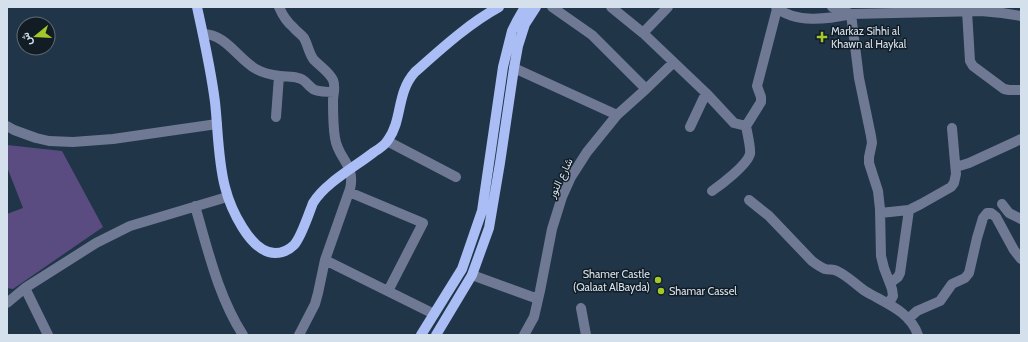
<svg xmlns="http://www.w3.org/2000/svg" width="1028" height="342" font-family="Cabin,Vazirmatn,sans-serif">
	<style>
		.green { fill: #5a4c81 }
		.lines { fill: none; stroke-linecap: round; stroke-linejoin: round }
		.minor { stroke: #707994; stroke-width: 10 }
		.major { stroke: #abbdf5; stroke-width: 10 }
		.poi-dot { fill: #a2c927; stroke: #121c24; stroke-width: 1.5 }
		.labels { text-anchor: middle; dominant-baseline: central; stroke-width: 3; stroke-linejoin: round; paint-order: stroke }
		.poi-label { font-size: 11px; fill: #d4e1ed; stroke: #121c24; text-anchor: start }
		.street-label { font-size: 11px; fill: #d4e1ed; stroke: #121c24 }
	</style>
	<rect width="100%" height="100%" fill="#203548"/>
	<path class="green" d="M7,145L62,151L103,227L13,289L7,288V214L23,208L7,167Z"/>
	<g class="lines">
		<path class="minor" d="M279,7C282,14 287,22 293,27C296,31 301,34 304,38C308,45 309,54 314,60C321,67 329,72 333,80C336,87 333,94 333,101C333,113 333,126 335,138C338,159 356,165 350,189L325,260L318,293L315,304L299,335
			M552,7L592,35L646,89
			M611,7L643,33L706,93L734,123L746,126L761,102V97L757,86L777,9
			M776,7C795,24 828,19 851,14L981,11L1002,13L1021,16
			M832,7L851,14
			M967,11L970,61L973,66L1004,89L1009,90H1021
			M851,14L859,78L871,136L872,143L869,157V163L878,191L880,209L881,256L884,268L892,289L893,296L889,303
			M643,33L668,7
			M203,34C226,34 238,59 256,69C263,73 272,75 280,76C286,77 292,76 298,78C306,79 308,87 315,90C321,92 328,92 334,92
			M514,68L617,115
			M276,117L279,76
			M7,126L14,130L36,138L49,141L73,142L113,139L217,124
			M690,127L706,93
			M387,141L456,177
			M956,167L969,163L1021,139
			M712,191C722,184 747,165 750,154C751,148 747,132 746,126
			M349,192L423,223L388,291
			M749,200L769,216L812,261C816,264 820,267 825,269C829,270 834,269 837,271C848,276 856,285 865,291C885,303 910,311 918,335
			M1002,204L1009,213L1021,219
			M195,206C208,250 218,296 243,335
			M880,213L909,210L921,204L951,187L954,183L956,174L952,128
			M325,260L434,314
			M472,275L538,299
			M890,283L898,277L900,273L909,210
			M25,288L48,335
			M7,303L25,288L96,243L130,226L227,197
			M581,308L586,335
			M908,319L917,311L940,301L952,284L965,278L969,273L977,238L983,218L987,213H991L996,217L1014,250L1021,259
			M524,335L534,317L540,291L552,229L562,197L571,177L587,152L617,115L646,89L673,63"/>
		<path class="major" d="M197,7C204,39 211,70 215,102C218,129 218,161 225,187C230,207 250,253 275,253C283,253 289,250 294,245C301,238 309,213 313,203C325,183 355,167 374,152C379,149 385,145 388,140C403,119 396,93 415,72C441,49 468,24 499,7
			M421,335L462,269L482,211L503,67L512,31L517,21L525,7
			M436,335L472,275L489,228L500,163L514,68L518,46L525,24L536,7"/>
	</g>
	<g class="poi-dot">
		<path d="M820 31h4v4h4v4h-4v4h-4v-4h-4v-4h4z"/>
		<circle cx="658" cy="280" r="4"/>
		<circle cx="661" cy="291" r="4"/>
	</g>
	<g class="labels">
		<g class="poi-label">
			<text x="831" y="31">Markaz Sihhi al<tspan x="831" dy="13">Khawn al Haykal</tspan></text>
			<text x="650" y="274" text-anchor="end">Shamer Castle<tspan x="650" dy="13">(Qalaat AlBayda)</tspan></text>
			<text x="669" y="291">Shamar Cassel</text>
		</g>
		<g class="street-label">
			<text transform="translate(560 178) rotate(-64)">شارع النور</text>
		</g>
	</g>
	<rect width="1028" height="342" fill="none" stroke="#d4e1ed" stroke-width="16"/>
	<g transform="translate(36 36) rotate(252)"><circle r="19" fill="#121c24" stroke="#606b74"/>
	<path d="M0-3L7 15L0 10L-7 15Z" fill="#a2c927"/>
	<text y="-6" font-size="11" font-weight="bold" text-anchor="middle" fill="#d4e1ed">ش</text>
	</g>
</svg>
